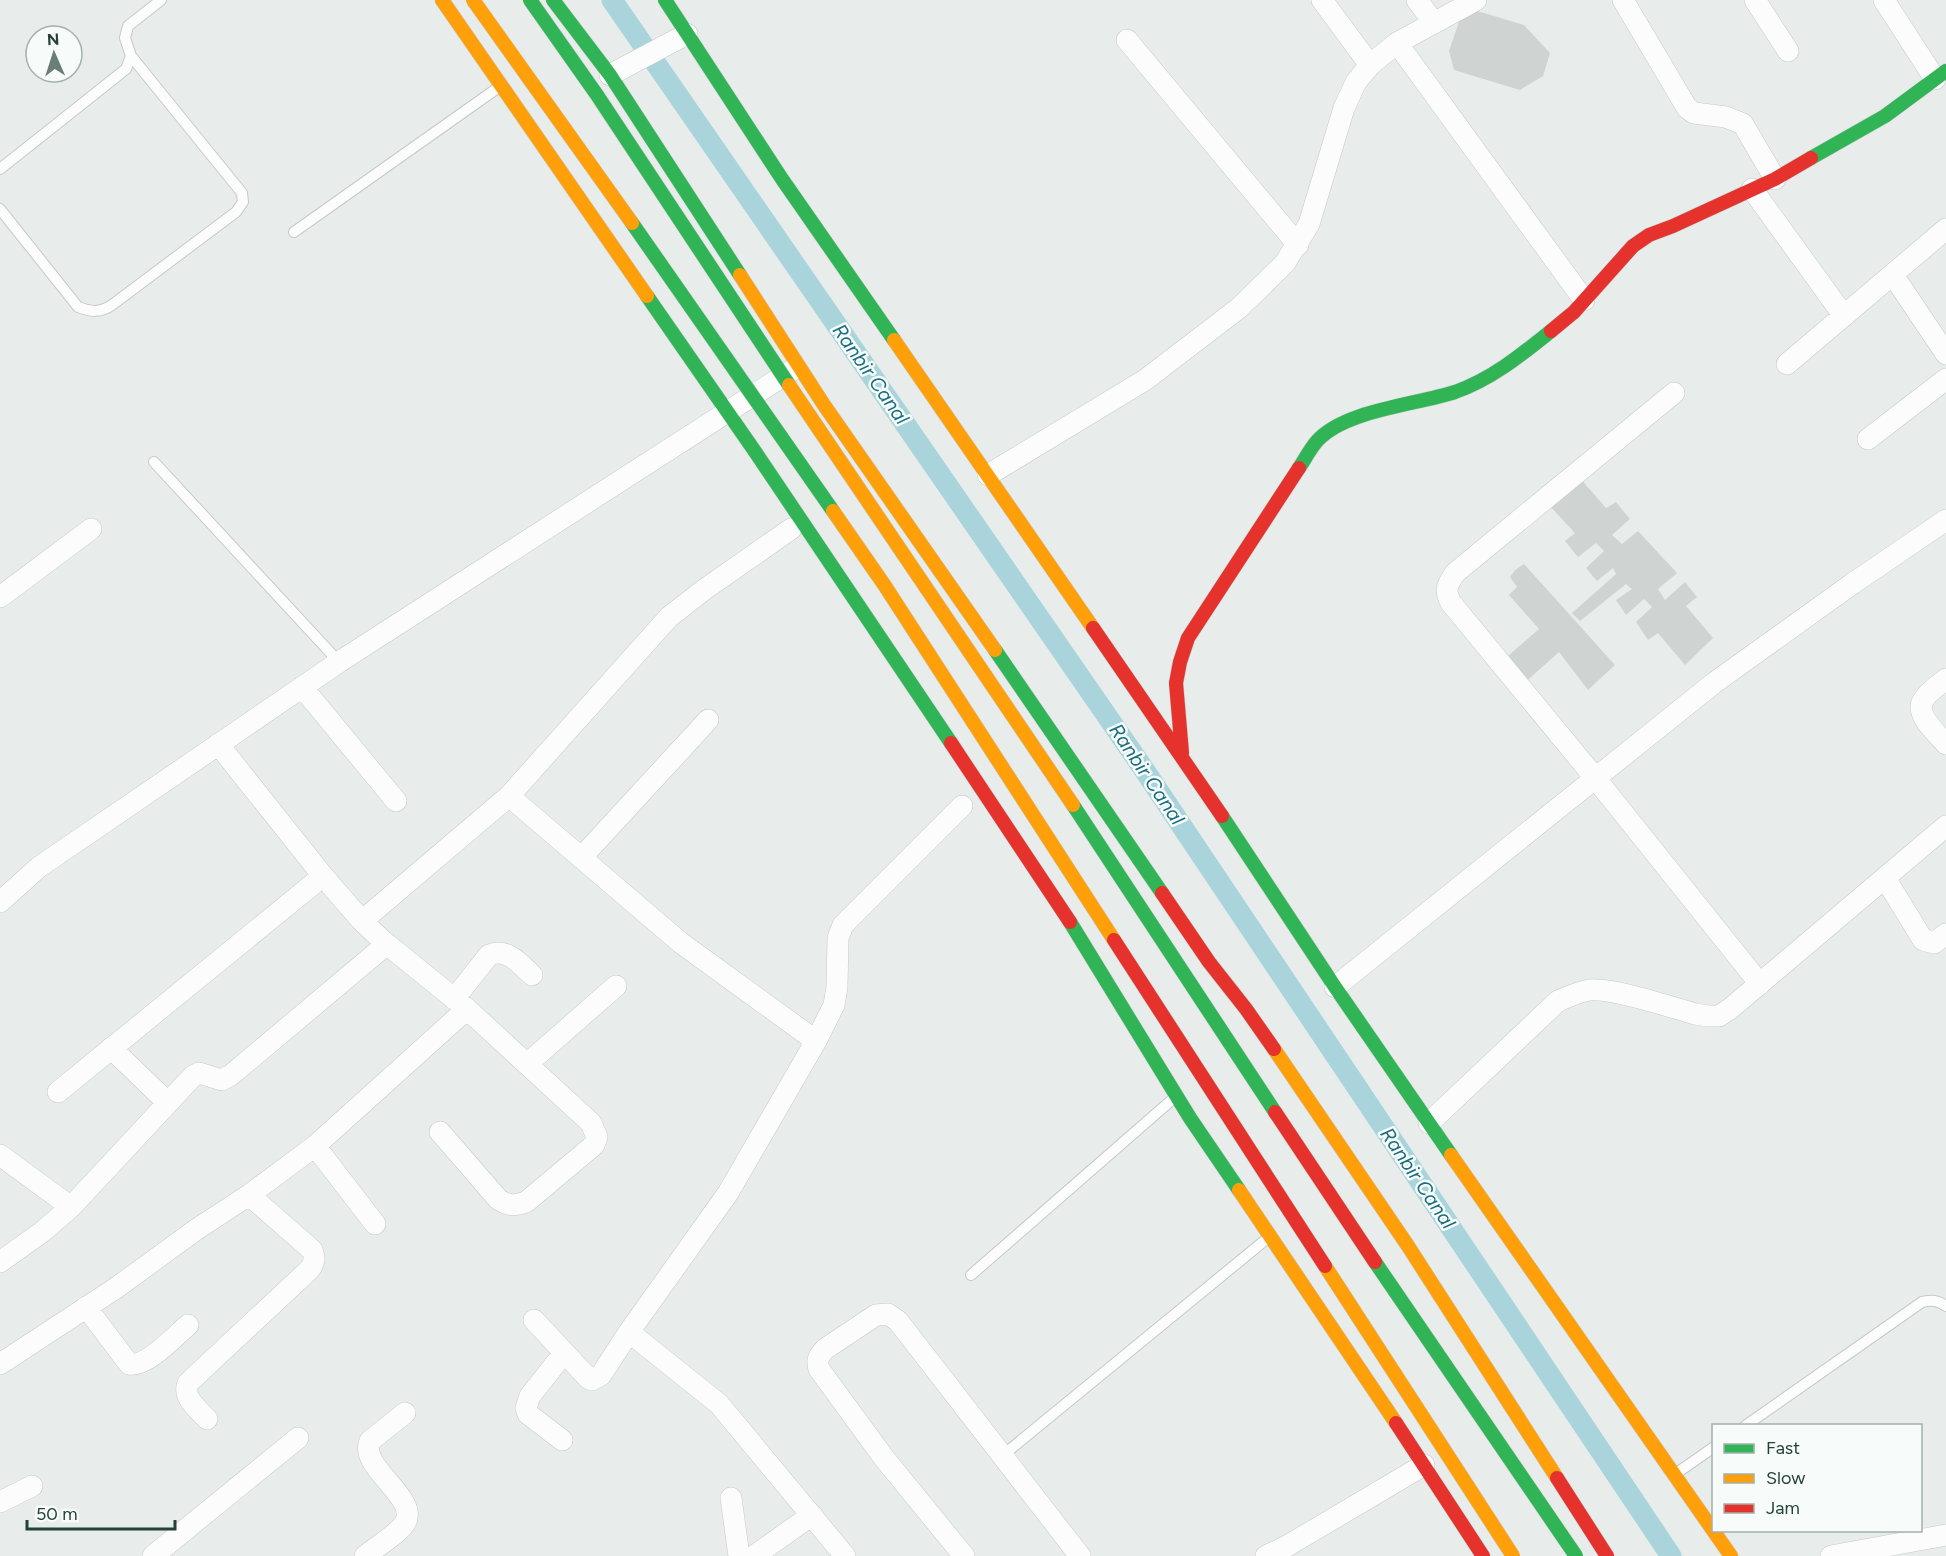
<svg xmlns="http://www.w3.org/2000/svg" width="1946" height="1556" font-family="Figtree,sans-serif">
	<style>
		.lines { fill: none; stroke-linecap: round; stroke-linejoin: round }
		.canal { stroke: #a9d4db; stroke-width: 21 }
		.building { fill: #cfd4d2 }
		.lane-casing { stroke: #c5cac8; stroke-width: 12 }
		.street-casing { stroke: #c5cac8; stroke-width: 22 }
		.fast-casing { stroke: #c3cbc8; stroke-width: 15 }
		.slow-casing { stroke: #c3cbc8; stroke-width: 15 }
		.jam-casing { stroke: #c3cbc8; stroke-width: 15 }
		.lane { stroke: #fcfcfc; stroke-width: 10 }
		.street { stroke: #fcfcfc; stroke-width: 21 }
		.fast { stroke: #30b455; stroke-width: 14 }
		.slow { stroke: #ff9f0a; stroke-width: 14 }
		.jam { stroke: #e5322d; stroke-width: 14 }
		.fast-bridge-casing { stroke: #c3ccc9; stroke-width: 15; stroke-linecap: butt }
		.slow-bridge-casing { stroke: #c3ccc9; stroke-width: 15; stroke-linecap: butt }
		.jam-bridge-casing { stroke: #c3ccc9; stroke-width: 15; stroke-linecap: butt }
		.fast-bridge { stroke: #30b455; stroke-width: 14 }
		.slow-bridge { stroke: #ff9f0a; stroke-width: 14 }
		.jam-bridge { stroke: #e5322d; stroke-width: 14 }
		.labels { text-anchor: middle; dominant-baseline: central; stroke-width: 5; stroke-linejoin: round; paint-order: stroke }
		.water-label { font-size: 20px; font-style: italic; fill: #1c6f80; stroke: #f7fbf9 }
	</style>
	<rect width="100%" height="100%" fill="#e8edeb"/>
	<g class="lines">
		<path class="canal" d="M612,0L1145,771L1671,1556"/>
	</g>
	<path class="building" d="M1464,7L1524,25L1550,53L1543,76L1520,90L1454,70L1449,51Z
		M1579,477L1606,508L1616,502L1630,519L1612,535L1622,544L1638,531L1677,573L1658,589L1665,600L1685,582L1697,597L1686,606L1713,638L1685,665L1658,633L1648,640L1636,622L1652,607L1644,599L1626,615L1616,600L1632,589L1626,584L1580,621L1572,613L1616,574L1613,568L1597,581L1586,568L1604,551L1596,543L1578,557L1565,541L1575,533L1548,504Z
		M1524,564L1615,665L1588,690L1559,652L1522,685L1501,662L1539,629L1509,595L1517,587L1510,577L1515,570Z"/>
	<g class="lines">
		<g class="lane-casing">
			<path id="lane" d="M0,169L126,69L131,56L125,38L128,26L161,0
				M0,209L78,307C91,312 100,313 112,305L236,212L243,202L242,193L131,56
				M294,232L499,87
				M154,462L339,662
				M971,1275L1174,1098
				M1745,1426L1922,1302C1932,1300 1937,1300 1946,1306
				M1002,1456L1269,1237
				M1674,1475L1714,1447"/>
		</g>
		<g class="street-casing">
			<path id="street" d="M1322,0L1370,65
				M1417,0L1434,23
				M1623,0L1687,108L1694,113L1726,117L1743,124L1775,179
				M1755,0L1788,51
				M1884,0L1935,79
				M1127,40L1298,245
				M1397,43L1584,300
				M610,75L687,34
				M1752,189L1844,316
				M1893,275L1946,354
				M1787,364L1946,229
				M1674,393L1455,573C1447,585 1444,590 1451,603L1596,779L1760,984
				M1868,439L1946,379
				M988,475L1145,380L1239,308L1285,263L1309,224L1344,108L1356,82L1370,65L1397,43L1476,0
				M0,597L91,529
				M1946,679C1939,685 1929,691 1924,699C1913,714 1937,733 1946,744
				M302,687L396,801
				M218,744L323,876L362,921L383,941L467,1009L591,1123L597,1137L594,1145L526,1202C514,1206 508,1206 498,1199L440,1132
				M509,796L681,943L816,1041
				M581,858L708,720
				M1885,878L1923,940L1934,943L1946,934
				M0,902L39,867L339,662L794,369
				M362,921L509,796L669,617L705,589L791,529
				M1335,987L1714,683L1852,584L1946,520
				M454,999L489,955C507,947 520,964 532,975
				M111,1048L168,1103
				M527,1064L616,986
				M58,1092L323,876
				M1429,1123L1558,1001C1568,997 1578,992 1589,990C1611,987 1671,1007 1695,1014L1708,1016H1719L1731,1008L1946,826
				M315,1146L375,1224
				M0,1155L71,1207
				M0,1262L42,1232L71,1207L193,1076L199,1073L222,1080L231,1075L387,944
				M86,1307L129,1364C146,1368 175,1336 188,1325
				M534,1320L588,1378L592,1380L601,1375L629,1332L728,1193L816,1041L834,1005L837,987L838,938L843,925L962,806
				M629,1332L719,1404L845,1556
				M0,1364L116,1288L197,1229L249,1195L315,1146L467,1009
				M207,1419C198,1409 182,1397 188,1383L310,1269C315,1262 315,1258 312,1250L249,1195
				M562,1440L528,1414L526,1408L530,1396L564,1353
				M731,1498L739,1556
				M0,1502L32,1486
				M153,1556L298,1438
				M365,1556C376,1547 398,1534 405,1523C420,1498 358,1467 370,1441L405,1413
				M754,1556L812,1515
				M964,1556L884,1458L819,1369C816,1359 819,1356 825,1349L876,1315L888,1314L898,1321L1080,1556
				M1266,1556L1287,1546L1424,1465
				M1831,1556L1946,1535"/>
		</g>
		<g class="fast-casing">
			<path id="fast" d="M553,0L610,75L740,275
				M665,0L782,179L894,340
				M1811,158L1885,116L1946,71
				M647,296L756,453L951,743
				M1299,468C1305,459 1310,449 1317,441C1345,410 1415,405 1455,392C1492,379 1521,355 1551,331
				M995,650L1162,893
				M1222,816L1335,987L1451,1155
				M1070,922L1190,1118L1239,1190"/>
		</g>
		<g class="slow-casing">
			<path id="slow" d="M442,0L647,296
				M740,275L824,405L995,650
				M894,340L1093,628
				M1274,1049L1408,1246L1557,1478
				M1451,1155L1731,1556
				M1239,1190L1396,1423"/>
		</g>
		<g class="jam-casing">
			<path id="jam" d="M1551,331L1574,312L1633,246L1649,235L1673,226L1775,179L1811,158
				M1093,628L1222,816
				M951,743L1070,922
				M1182,753L1176,683L1180,662L1188,638L1299,468
				M1162,893L1209,962L1246,1009L1274,1049
				M1396,1423L1483,1556
				M1557,1478L1607,1556"/>
		</g>
		<use href="#lane" class="lane"/>
		<use href="#street" class="street"/>
		<use href="#fast" class="fast"/>
		<use href="#slow" class="slow"/>
		<use href="#jam" class="jam"/>
		<g class="fast-bridge-casing">
			<path id="fast-bridge" d="M530,0L597,95L789,385
				M632,223L833,511
				M1073,805L1275,1112
				M1375,1262L1576,1556"/>
		</g>
		<g class="slow-bridge-casing">
			<path id="slow-bridge" d="M473,0L632,223
				M789,385L1073,805
				M833,511L885,586L1114,940
				M1325,1266L1513,1556"/>
		</g>
		<g class="jam-bridge-casing">
			<path id="jam-bridge" d="M1114,940L1325,1266
				M1275,1112L1375,1262"/>
		</g>
		<use href="#fast-bridge" class="fast-bridge"/>
		<use href="#slow-bridge" class="slow-bridge"/>
		<use href="#jam-bridge" class="jam-bridge"/>
	</g>
	<g class="labels">
		<g class="water-label">
			<text transform="translate(871 374) rotate(55)">Ranbir Canal</text>
			<text transform="translate(1147 774) rotate(56)">Ranbir Canal</text>
			<text transform="translate(1418 1178) rotate(56)">Ranbir Canal</text>
		</g>
	</g>
	<rect x="1712" y="1424" width="210" height="108" fill="#f7fbf9" stroke="#a3b1ad" stroke-width="1.5"/>
	<rect x="1724" y="1444" width="30" height="9" fill="#30b455" stroke="#a3b1ad" stroke-width="1.5"/>
	<text x="1766" y="1454" font-size="18" fill="#24423a">Fast</text>
	<rect x="1724" y="1474" width="30" height="9" fill="#ff9f0a" stroke="#a3b1ad" stroke-width="1.5"/>
	<text x="1766" y="1484" font-size="18" fill="#24423a">Slow</text>
	<rect x="1724" y="1504" width="30" height="9" fill="#e5322d" stroke="#a3b1ad" stroke-width="1.5"/>
	<text x="1766" y="1514" font-size="18" fill="#24423a">Jam</text>
	<g transform="translate(54 54) rotate(357)"><circle r="28" fill="#f7fbf9" stroke="#a3b1ad" stroke-width="1.5"/>
	<path d="M0-4.5L10 22L0 15L-10 22Z" fill="#697e78"/>
	<text y="-9" font-size="16" font-weight="bold" text-anchor="middle" fill="#24423a">N</text>
	</g>
	<path d="M27 1520v9h148v-9" fill="none" stroke="#24423a" stroke-width="3"/>
	<text x="36" y="1520" font-size="18" fill="#24423a" stroke="#f7fbf9" stroke-width="4.5" paint-order="stroke">50 m</text>
</svg>
